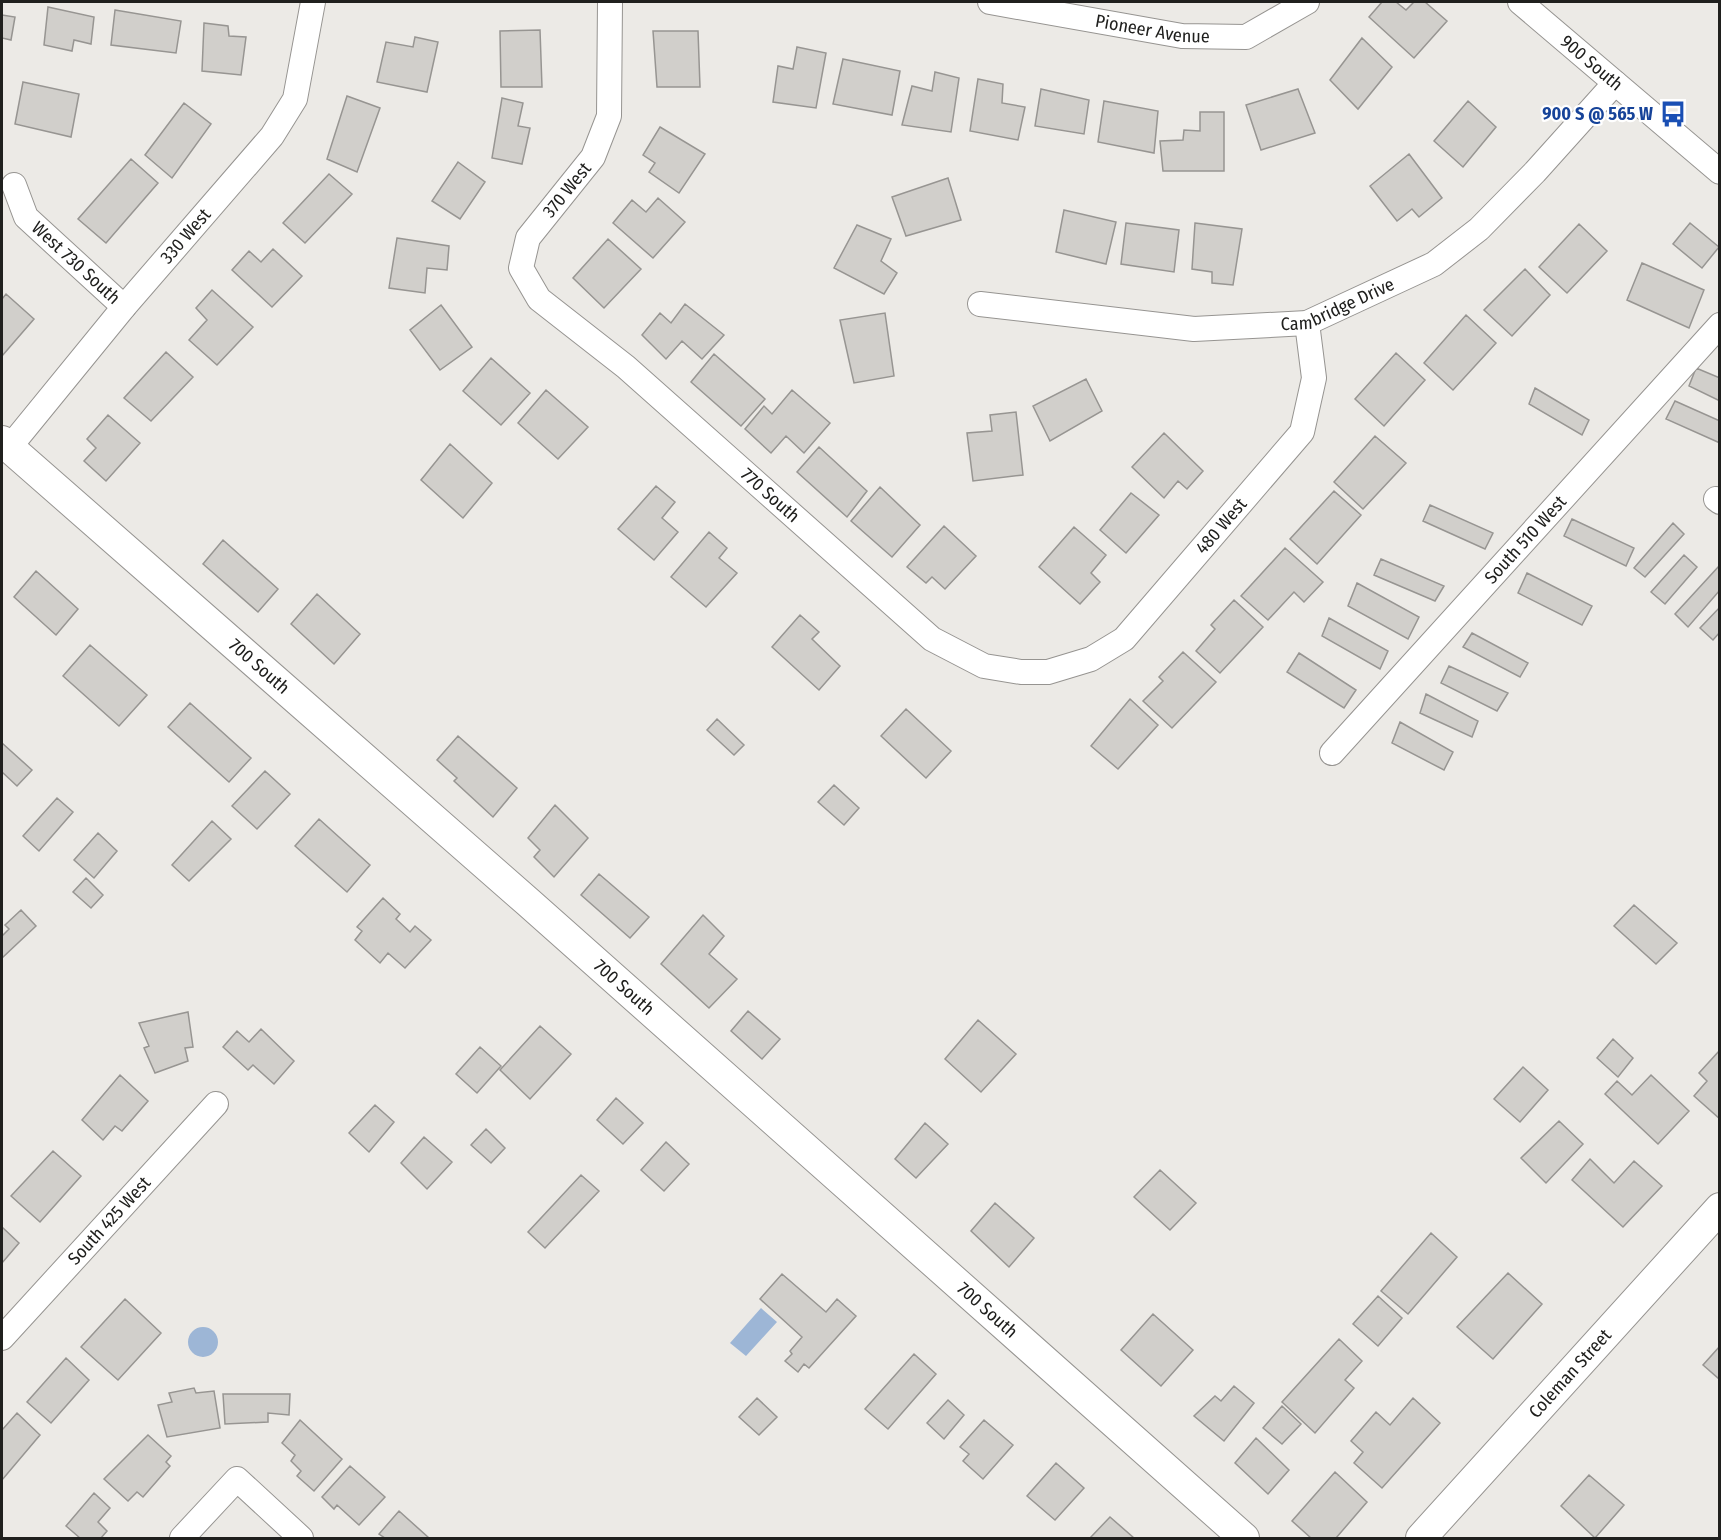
<svg xmlns="http://www.w3.org/2000/svg" width="1721" height="1540" font-family="'Fira Sans Condensed',sans-serif">
	<style>
		.water { fill: #9db6d6 }
		.building { fill: #d1cfcb; stroke: #979592; stroke-width: 1.5 }
		.lines { fill: none; stroke-linecap: round; stroke-linejoin: round }
		.minor-casing { stroke: #969491; stroke-width: 26 }
		.tertiary-casing { stroke: #969491; stroke-width: 32 }
		.minor { stroke: #fff; stroke-width: 24 }
		.tertiary { stroke: #fff; stroke-width: 30 }
		.labels { text-anchor: middle; dominant-baseline: central; stroke-width: 4.5; stroke-linejoin: round; paint-order: stroke }
		.street-label { font-size: 18px; fill: #20201e; stroke: #fff }
		.transit-label { font-size: 18px; font-weight: bold; fill: #164399; stroke: #fff; text-anchor: end }
	</style>
	<rect width="100%" height="100%" fill="#eceae6"/>
	<path class="water" d="M761,1308L777,1322L746,1356L730,1343Z
		M188 1342a15 15 0 1 1 30 0a15 15 0 1 1-30 0Z"/>
	<path class="building" d="M1382,2H1396L1406,10L1414,2H1425L1447,21L1414,58L1369,17Z
		M48,7L94,17L91,44L74,40L72,51L44,45Z
		M115,10L181,21L176,53L111,45Z
		M2,15L15,17L11,40L2,38Z
		M204,23L228,26L229,36L246,37L241,75L202,71Z
		M540,30L542,87H501L500,31Z
		M653,31H698L700,87H657Z
		M415,37L438,42L427,92L377,82L386,42L413,47Z
		M1362,38L1392,67L1358,109L1330,80Z
		M797,47L826,53L816,108L773,102L778,66L793,69Z
		M843,59L900,71L892,115L833,104Z
		M935,72L959,78L951,132L902,125L912,86L932,91Z
		M978,79L1003,84L1002,103L1025,107L1018,140L970,131Z
		M23,82L79,94L71,137L15,124Z
		M1041,89L1089,100L1084,134L1035,126Z
		M1298,89L1315,133L1261,150L1246,105Z
		M347,96L380,108L357,172L327,159Z
		M502,98L523,103L518,126L530,128L522,164L492,158Z
		M1104,101L1158,111L1154,153L1098,142Z
		M1468,101L1496,127L1463,167L1434,141Z
		M184,103L211,124L172,178L145,155Z
		M1200,112H1224V171H1163L1160,141L1183,140L1184,130L1200,131Z
		M660,127L705,154L679,193L649,172L655,163L643,155Z
		M1409,154L1442,198L1419,217L1412,209L1397,221L1370,186Z
		M131,159L158,183L106,243L78,219Z
		M458,162L485,182L460,219L432,201Z
		M329,174L352,194L305,243L283,223Z
		M948,178L961,220L906,236L892,197Z
		M658,198L685,222L653,258L613,223L632,200L646,212Z
		M1064,210L1116,222L1106,264L1056,252Z
		M1126,223L1179,230L1174,272L1121,264Z
		M1195,223L1242,229L1233,285L1212,283V272L1192,269Z
		M1690,223L1719,247L1702,268L1673,244Z
		M1579,224L1607,251L1567,293L1539,267Z
		M857,225L891,239L881,261L897,273L884,294L834,268Z
		M397,238L449,246L447,270L427,268L425,293L389,288Z
		M608,239L641,269L604,308L573,278Z
		M273,249L302,276L272,307L232,270L249,251L261,262Z
		M1642,263L1704,290L1689,328L1627,300Z
		M1525,269L1550,295L1512,336L1484,310Z
		M212,290L253,327L217,365L189,340L207,320L196,308Z
		M6,294L34,319L2,356V299Z
		M685,304L724,335L702,359L682,341L666,359L642,335L660,313L671,323Z
		M441,305L472,347L440,370L410,330Z
		M885,313L894,376L854,383L840,320Z
		M1466,315L1496,343L1453,390L1424,363Z
		M166,352L193,377L151,421L124,398Z
		M1396,353L1425,380L1384,426L1355,399Z
		M714,354L765,399L741,426L691,382Z
		M491,358L530,393L501,425L463,391Z
		M1696,368L1720,378V401L1689,386Z
		M1086,379L1102,411L1050,441L1033,406Z
		M1535,388L1589,420L1582,435L1529,404Z
		M546,390L588,427L558,459L518,423Z
		M792,390L830,423L804,453L786,436L771,453L745,429L764,406L772,414Z
		M1675,401L1720,421V443L1666,419Z
		M1016,412L1023,475L973,481L967,433L992,431L990,415Z
		M108,415L140,443L106,481L84,461L96,448L87,439Z
		M1164,433L1203,471L1187,489L1178,481L1164,498L1132,467Z
		M1375,436L1406,463L1363,509L1334,482Z
		M450,444L492,483L463,518L421,480Z
		M819,447L867,491L847,517L797,472Z
		M656,486L675,502L662,518L678,532L654,560L618,529Z
		M880,487L920,525L892,557L851,521Z
		M1334,491L1361,515L1317,564L1290,539Z
		M1131,493L1159,515L1126,553L1100,530Z
		M1430,505L1493,533L1485,549L1423,521Z
		M1572,519L1634,548L1626,566L1564,536Z
		M1673,523L1684,534L1645,577L1634,568Z
		M944,526L976,556L945,589L932,577L926,583L907,567Z
		M1074,527L1106,555L1091,573L1100,582L1080,604L1039,567Z
		M709,532L727,548L719,558L737,573L706,607L671,577Z
		M223,540L278,589L258,612L203,564Z
		M1285,548L1323,582L1304,602L1294,592L1268,620L1241,596Z
		M1684,555L1697,567L1665,604L1651,592Z
		M1381,559L1444,586L1435,601L1374,575Z
		M1720,565V590L1688,627L1675,614Z
		M36,571L78,609L56,635L14,597Z
		M1527,573L1592,606L1582,625L1518,593Z
		M1357,583L1419,617L1408,639L1348,606Z
		M317,594L360,634L334,664L291,624Z
		M1234,600L1263,627L1220,673L1196,651L1215,629L1211,625Z
		M1720,607V632L1713,640L1700,628Z
		M800,615L819,632L812,639L840,666L819,690L772,647Z
		M1329,618L1388,651L1380,669L1322,636Z
		M1472,633L1528,663L1520,677L1463,647Z
		M90,645L147,695L119,726L63,676Z
		M1183,652L1216,682L1172,728L1143,701L1163,681L1159,677Z
		M1299,653L1356,690L1344,708L1287,672Z
		M1449,666L1508,693L1497,711L1441,683Z
		M1426,694L1478,721L1472,737L1420,713Z
		M1130,699L1158,725L1118,769L1091,746Z
		M190,703L251,758L229,782L168,727Z
		M906,709L951,751L926,778L881,736Z
		M717,719L744,745L734,755L707,730Z
		M1400,722L1453,752L1444,770L1392,743Z
		M458,736L517,788L493,817L454,781L457,778L437,760Z
		M2,743L32,770L17,786L2,772Z
		M265,771L290,794L257,829L232,806Z
		M834,785L859,808L844,825L818,802Z
		M57,798L73,812L39,851L23,836Z
		M555,805L588,838L554,877L534,857L540,850L528,838Z
		M319,819L370,865L347,892L295,846Z
		M212,821L231,839L189,881L172,865Z
		M98,833L117,851L94,878L74,860Z
		M599,874L649,917L630,938L581,895Z
		M86,878L103,895L91,908L73,892Z
		M383,898L400,914L396,919L410,932L415,926L431,940L405,968L388,953L380,963L355,940L362,931L357,927Z
		M1634,905L1677,943L1656,964L1614,926Z
		M21,910L36,926L2,958V936L9,929L5,925Z
		M703,915L724,936L709,954L737,979L709,1008L661,964Z
		M748,1011L780,1039L762,1059L731,1031Z
		M188,1012L193,1047L185,1048L188,1061L155,1073L144,1048L149,1046L139,1023Z
		M978,1020L1016,1054L981,1092L945,1059Z
		M540,1026L571,1054L530,1099L500,1070Z
		M261,1029L294,1061L274,1084L253,1065L248,1070L223,1047L237,1031L249,1042Z
		M1613,1039L1633,1058L1618,1077L1597,1058Z
		M480,1047L501,1066L477,1093L456,1074Z
		M1720,1050V1119L1694,1096L1707,1081L1699,1073Z
		M1523,1067L1548,1090L1520,1122L1494,1099Z
		M120,1075L148,1101L122,1131L115,1126L103,1140L82,1120Z
		M1651,1075L1689,1111L1658,1144L1605,1094L1617,1081L1632,1095Z
		M616,1098L643,1123L623,1144L597,1120Z
		M375,1105L394,1122L369,1152L349,1133Z
		M1559,1121L1583,1144L1546,1183L1521,1158Z
		M925,1123L948,1144L916,1178L895,1159Z
		M486,1129L505,1148L491,1163L471,1145Z
		M424,1137L452,1162L427,1189L401,1163Z
		M666,1142L689,1164L664,1191L641,1170Z
		M53,1151L81,1176L40,1222L11,1196Z
		M1590,1159L1614,1183L1634,1161L1662,1186L1623,1227L1572,1180Z
		M1160,1170L1196,1203L1170,1230L1134,1197Z
		M581,1175L599,1191L545,1248L528,1232Z
		M995,1203L1034,1238L1009,1267L971,1231Z
		M2,1227L19,1243L2,1263Z
		M1431,1233L1457,1257L1408,1314L1381,1291Z
		M1508,1273L1542,1304L1493,1359L1457,1327Z
		M782,1274L826,1312L837,1299L856,1316L809,1368L804,1364L798,1372L785,1361L792,1354L790,1351L802,1337L760,1299Z
		M1378,1296L1402,1318L1378,1346L1353,1324Z
		M125,1299L161,1333L118,1380L81,1347Z
		M1153,1314L1193,1350L1161,1386L1121,1350Z
		M1339,1339L1362,1361L1345,1380L1354,1388L1315,1433L1282,1402Z
		M1720,1346V1377L1718,1378L1703,1365Z
		M914,1354L936,1374L888,1429L865,1409Z
		M66,1358L89,1380L51,1423L27,1402Z
		M1234,1386L1254,1403L1224,1441L1194,1416L1215,1396L1221,1401Z
		M194,1388L196,1393L214,1391L220,1428L167,1437L158,1405L172,1402L169,1393Z
		M223,1394H290L289,1415L268,1413V1422L225,1424Z
		M757,1398L777,1417L759,1435L739,1417Z
		M1413,1398L1440,1423L1382,1488L1354,1463L1363,1452L1351,1441L1376,1412L1390,1425Z
		M948,1400L964,1415L944,1439L927,1423Z
		M1282,1406L1301,1424L1282,1444L1263,1428Z
		M17,1413L40,1435L2,1480V1430Z
		M300,1420L342,1459L314,1491L297,1476L301,1471L291,1461L295,1455L282,1443Z
		M984,1420L1013,1445L983,1479L963,1461L969,1454L960,1447Z
		M148,1435L171,1456L166,1462L170,1466L143,1497L137,1492L128,1501L104,1479Z
		M1256,1438L1289,1470L1268,1494L1235,1463Z
		M1056,1463L1084,1488L1055,1520L1027,1496Z
		M350,1466L385,1497L359,1525L337,1505L334,1509L322,1497Z
		M1335,1472L1367,1502L1336,1538H1311L1292,1521Z
		M1589,1475L1624,1505L1595,1538L1561,1506Z
		M94,1493L110,1508L98,1522L107,1531L101,1538H80L66,1526Z
		M399,1511L429,1538H385L379,1534Z
		M1110,1517L1134,1538H1090Z"/>
	<g class="lines">
		<g class="minor-casing">
			<g id="minor">
				<path id="s1" d="M610,2L609,116L593,157L528,238L521,268L539,299L626,367L932,639L984,666L1021,672H1048L1091,659L1124,639L1302,432L1314,378L1307,323"/>
				<path id="s2" d="M990,2L1182,36L1246,37L1307,2"/>
				<path id="s3" d="M1520,2L1720,172"/>
				<path id="s4" d="M14,185L26,217L124,307"/>
				<path id="s5" d="M980,304L1194,329L1307,323L1434,264L1479,229L1535,172L1615,83"/>
				<path id="s6" d="M9,448L124,307L272,136L295,99L313,2"/>
				<path d="M1716,499L1720,502"/>
				<path id="s7" d="M1332,753L1720,325"/>
				<path id="s8" d="M2,1338L216,1104"/>
				<path d="M182,1538L237,1479L301,1538"/>
			</g>
		</g>
		<g class="tertiary-casing">
			<g id="tertiary">
				<path id="s9" d="M2,441L528,902L1244,1538"/>
				<path id="s10" d="M1421,1538L1720,1208"/>
			</g>
		</g>
		<use href="#minor" class="minor"/>
		<use href="#tertiary" class="tertiary"/>
	</g>
	<defs>
		<g id="bus-bare" transform="scale(2.07)"><path d="M-5-6H5V4H4V6H2V4H-2V6H-4V4H-5ZM-3.5-4V0h7V-4ZM-3.5 1.2v1.5H-2V1.2ZM2 1.2v1.5H3.5V1.2Z" fill="#1a4fb4" stroke="#fff" stroke-width="2.5" paint-order="stroke"/></g>
	</defs>
	<g fill-rule="evenodd">
		<use href="#bus-bare" x="1673" y="114"/>
	</g>
	<g class="labels">
		<g class="street-label">
			<text stroke="none"><textPath href="#s2" startOffset="165">Pioneer Avenue</textPath></text>
			<text stroke="none"><textPath href="#s3" startOffset="94">900 South</textPath></text>
			<text transform="translate(567 190) rotate(-51)">370 West</text>
			<text stroke="none"><textPath href="#s6" startOffset="276">330 West</textPath></text>
			<text stroke="none"><textPath href="#s4" startOffset="102">West 730 South</textPath></text>
			<text stroke="none"><textPath href="#s5" startOffset="363">Cambridge Drive</textPath></text>
			<text stroke="none"><textPath href="#s1" startOffset="632">770 South</textPath></text>
			<text stroke="none"><textPath href="#s1" startOffset="1204">480 West</textPath></text>
			<text stroke="none"><textPath href="#s7" startOffset="288">South 510 West</textPath></text>
			<text stroke="none"><textPath href="#s9" startOffset="342">700 South</textPath></text>
			<text stroke="none"><textPath href="#s9" startOffset="828">700 South</textPath></text>
			<text stroke="none"><textPath href="#s8" startOffset="159">South 425 West</textPath></text>
			<text stroke="none"><textPath href="#s9" startOffset="1314">700 South</textPath></text>
			<text stroke="none"><textPath href="#s10" startOffset="222">Coleman Street</textPath></text>
		</g>
		<g class="transit-label">
			<text x="1653" y="114">900 S @ 565 W</text>
		</g>
	</g>
	<rect width="1721" height="1540" fill="none" stroke="#20201e" stroke-width="6"/>
</svg>
